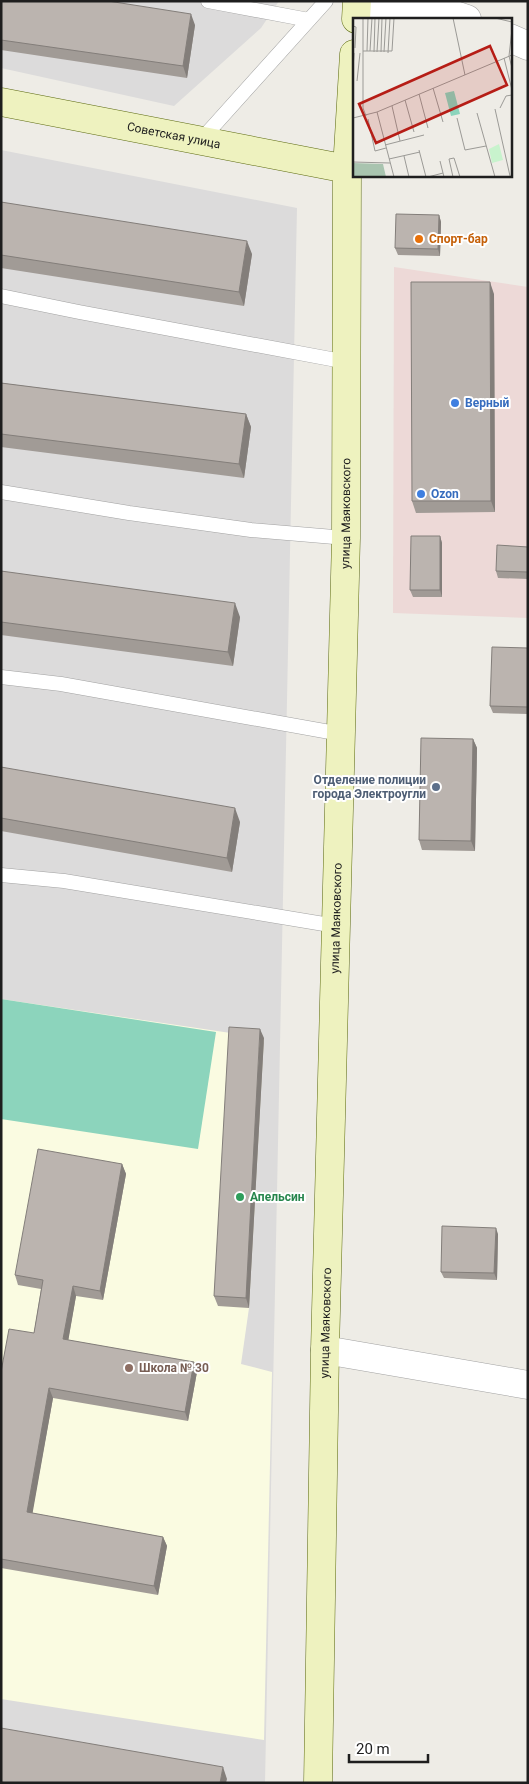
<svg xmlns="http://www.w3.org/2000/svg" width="529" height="1784" font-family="Roboto,sans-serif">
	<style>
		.residential { fill: #dcdbdb }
		.commercial { fill: #edd9d7 }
		.education { fill: #fafbe1 }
		.pitch { fill: #8cd4bc }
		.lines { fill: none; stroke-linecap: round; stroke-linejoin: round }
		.lane-casing { stroke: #a2a2a2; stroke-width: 15 }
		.street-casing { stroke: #a2a2a2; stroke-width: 29 }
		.secondary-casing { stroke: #5c6a11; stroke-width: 29 }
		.lane { stroke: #fff; stroke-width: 14 }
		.street { stroke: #fff; stroke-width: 28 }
		.secondary { stroke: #eef2bf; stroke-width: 28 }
		.wall { fill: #a19b96 }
		.shaded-wall { fill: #837e7a }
		.building { fill: #bbb4af; stroke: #837e7a }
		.food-dot { fill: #e8710a; stroke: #fff; stroke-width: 2 }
		.shop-dot { fill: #3f7fe0; stroke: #fff; stroke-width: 2 }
		.service-dot { fill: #5c6f8a; stroke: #fff; stroke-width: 2 }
		.leisure-dot { fill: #2e9e5b; stroke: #fff; stroke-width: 2 }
		.education-dot { fill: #8d6e63; stroke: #fff; stroke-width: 2 }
		.labels { text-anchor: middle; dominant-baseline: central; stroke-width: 4; stroke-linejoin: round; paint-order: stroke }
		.street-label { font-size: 12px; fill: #1e1e1e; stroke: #fff }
		.food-label { font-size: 12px; font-weight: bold; fill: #c56008; stroke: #fff; text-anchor: start }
		.shop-label { font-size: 12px; font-weight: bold; fill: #366cbe; stroke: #fff; text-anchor: start }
		.service-label { font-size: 12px; font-weight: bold; fill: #4e5e75; stroke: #fff; text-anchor: end }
		.leisure-label { font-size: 12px; font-weight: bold; fill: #27864d; stroke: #fff; text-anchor: start }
		.education-label { font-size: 12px; font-weight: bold; fill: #785e54; stroke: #fff; text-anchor: start }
		.inset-road { fill: none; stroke: #9b9a96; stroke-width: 1 }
		.view { fill: #b61d16; fill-opacity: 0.15; stroke: #b61d16; stroke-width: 2.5 }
		.inset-edge { fill: none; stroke: #1e1e1e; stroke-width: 2.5 }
	</style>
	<rect width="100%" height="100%" fill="#eeece6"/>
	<path class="residential" d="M1,1H279L261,28L174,106L1,68Z
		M1,150L297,208L265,1783H1Z"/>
	<path class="commercial" d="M394,267L528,287V618L393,613Z"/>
	<path class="education" d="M1,999L264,1038L249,1308L241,1364L272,1372L264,1740L1,1699Z"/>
	<path class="pitch" d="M1,999L216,1032L198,1149L1,1119Z"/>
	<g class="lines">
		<g class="lane-casing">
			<path id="lane" d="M208,1L309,20
				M201,140L326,1
				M1,296L79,312L347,362
				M1,492L129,513L251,530L346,538
				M1,677L61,684L341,734
				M1,875L64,881L336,926"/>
		</g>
		<g class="street-casing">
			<path id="street" d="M357,9L418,7L440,10L467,19
				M510,38L528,46
				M325,1350L528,1385"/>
		</g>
		<g class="secondary-casing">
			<g id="secondary">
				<path d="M356,19L357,1"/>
				<path id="s1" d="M1,102L347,169"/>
				<path id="s2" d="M318,1783L325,1350L346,538L347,169L354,54"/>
			</g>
		</g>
		<use href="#lane" class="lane"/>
		<use href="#street" class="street"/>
		<use href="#secondary" class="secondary"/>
	</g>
	<path class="wall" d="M1,1L195,25L187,78L1,50Z
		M1,202L252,254L244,306L1,268Z
		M439,215L441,222L440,256L398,255L395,248Z
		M494,294L495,512L416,513L412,501Z
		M1,383L246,414L251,427L244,478L1,447Z
		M440,536L442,543V597H413L410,590Z
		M528,547V579L498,578L496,571Z
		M1,571L240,617L233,666L1,635Z
		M528,648V714L493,713L490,706Z
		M473,739L477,748L475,851L422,850L419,840Z
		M1,767L240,822L232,872L1,831Z
		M264,1038L249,1308L218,1306L214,1296Z
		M122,1164L126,1174L103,1300L76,1296L68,1340L194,1362L197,1372L188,1421L53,1398L32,1513L163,1537L167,1546L158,1595L1,1568V1372L34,1333L41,1289L18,1285L15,1275Z
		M498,1234L497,1280L444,1278L441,1272Z"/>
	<path class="shaded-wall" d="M191,14L195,25L187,78L183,66Z
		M439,215L441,222L440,256L438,249Z
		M247,241L252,254L244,306L239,292Z
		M490,282L494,294L495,512L491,501Z
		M246,414L251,427L244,478L239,464Z
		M440,536L442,543V597L440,590Z
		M235,603L240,617L233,666L228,652Z
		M473,739L477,748L475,851L471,841Z
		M235,808L240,822L232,872L227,858Z
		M260,1029L264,1038L249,1308L246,1298Z
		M122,1164L126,1174L103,1300L100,1291Z
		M496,1228L498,1234L497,1280L494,1273Z
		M73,1286L76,1296L67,1348L63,1339Z
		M194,1362L197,1372L188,1421L185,1412Z
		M49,1388L53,1398L31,1522L27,1512Z
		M163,1537L167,1546L158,1595L154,1586Z
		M223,1767L227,1779L226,1783H220Z"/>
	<path class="building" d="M1,1H108L191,14L183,66L1,40Z
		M1,202L247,241L239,292L1,255Z
		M396,214L439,215L438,249L395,248Z
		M411,282H490L491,501H412Z
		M1,383L246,414L239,464L1,434Z
		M411,536H440V590H410Z
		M497,545L528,547V572L496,571Z
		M1,571L235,603L228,652L1,622Z
		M492,647L528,648V707L490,706Z
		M421,738L473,739L471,841L419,840Z
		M1,767L235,808L227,858L1,818Z
		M229,1027L260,1029L246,1298L214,1296Z
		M38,1149L122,1164L100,1291L73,1286L63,1339L194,1362L185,1412L49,1388L27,1512L163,1537L154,1586L1,1559V1372L9,1329L34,1333L43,1280L15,1275Z
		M442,1226L496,1228L494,1273L441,1272Z
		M1,1728L223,1767L220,1783H8L1,1782Z"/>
	<circle class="food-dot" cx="419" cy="239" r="5"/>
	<g class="shop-dot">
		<circle cx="455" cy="403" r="5"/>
		<circle cx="421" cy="494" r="5"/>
	</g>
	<circle class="service-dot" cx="436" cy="787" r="5"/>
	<circle class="leisure-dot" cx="240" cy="1197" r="5"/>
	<circle class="education-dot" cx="129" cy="1368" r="5"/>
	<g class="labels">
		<g class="street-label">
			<text stroke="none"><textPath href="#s1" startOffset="176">Советская улица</textPath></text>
			<text stroke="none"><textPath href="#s2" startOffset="1270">улица Маяковского</textPath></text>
			<text stroke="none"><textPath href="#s2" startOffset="865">улица Маяковского</textPath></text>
			<text stroke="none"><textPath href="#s2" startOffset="460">улица Маяковского</textPath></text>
		</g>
		<g class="food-label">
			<text x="429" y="239">Спорт-бар</text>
		</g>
		<g class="shop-label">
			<text x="465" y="403">Верный</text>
			<text x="431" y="494">Ozon</text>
		</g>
		<g class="service-label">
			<text x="426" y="780">Отделение полиции<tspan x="426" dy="14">города Электроугли</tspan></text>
		</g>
		<g class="leisure-label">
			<text x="250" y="1197">Апельсин</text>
		</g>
		<g class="education-label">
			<text x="139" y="1368">Школа № 30</text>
		</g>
	</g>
	<g transform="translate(353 18)">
		<rect width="159" height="159" fill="#eeece6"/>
		<path d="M0,145L30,146L33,159H0Z" fill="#a9c4af"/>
		<path d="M146,126L150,142L139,145L136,131Z" fill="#c8f3cd"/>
		<path d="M101,73L107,96L98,98L92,75Z" fill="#8cd4bc"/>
		<path class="inset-road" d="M10,0V90L13,98M100,0L112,57M142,0L159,4M0,8L3,9L2,30M159,11L156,38L159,50M10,33H39L41,0M14,33L15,0M17,33L19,0M21,34L22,0M24,34L26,0M28,34L29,0M31,34L33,0M35,35L37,0M151,40L159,72M0,52L1,35M4,63L7,35M80,70L90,104M66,76L75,110M52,82L61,114M39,88L47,123M147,90L153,78L159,77M142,91L157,158M24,94L41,159M124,95L142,159M0,100L24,94L159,37M104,100L112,132L133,128M15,101L22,133L33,130M32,127L71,117M66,132L73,159M51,138L56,159M36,141L67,134M87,143L91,159M0,144L37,145M75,159L90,155M100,159L96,141L101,140L107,159"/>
		<path class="view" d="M137,28L154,67L23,125L6,86Z"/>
		<rect width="159" height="159" class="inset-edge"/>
	</g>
	<rect width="529" height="1784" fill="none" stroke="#1e1e1e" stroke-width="5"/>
	<path d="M349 1754v8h79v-8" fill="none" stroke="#1e1e1e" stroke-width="2.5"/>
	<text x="356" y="1754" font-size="15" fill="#1e1e1e" stroke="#ffffff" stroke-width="4" paint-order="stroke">20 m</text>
</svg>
